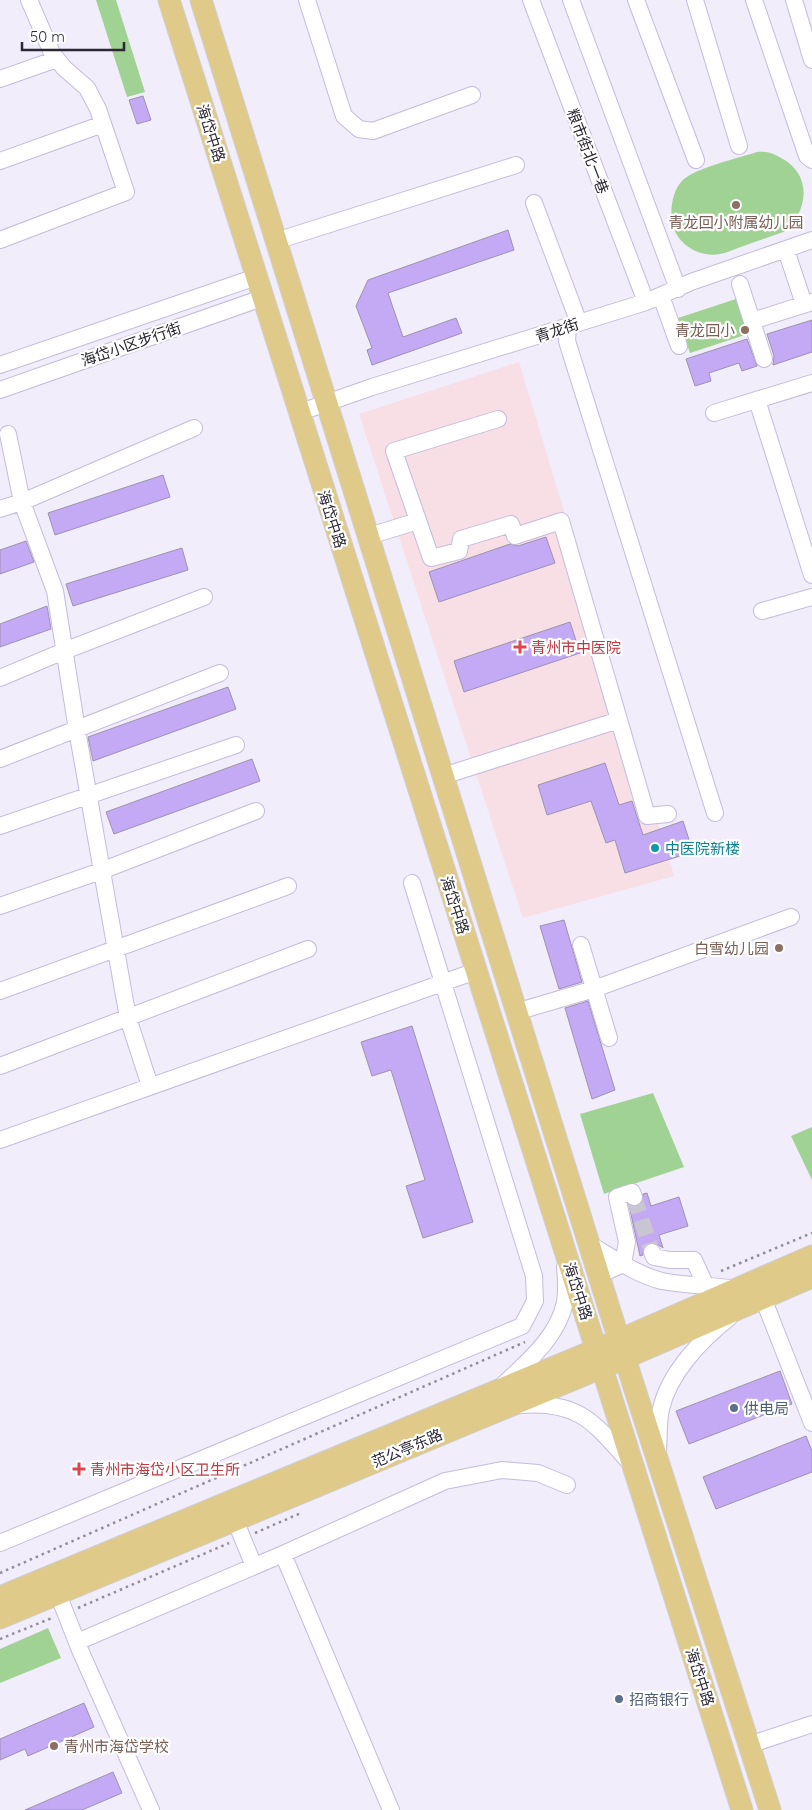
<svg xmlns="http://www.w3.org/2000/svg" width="812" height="1810" font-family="Quicksand,'Noto Sans SC',sans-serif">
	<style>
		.medical { fill: #f8dee5 }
		.green { fill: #a0d294 }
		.building { fill: #c4aaf4; stroke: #9c92b1 }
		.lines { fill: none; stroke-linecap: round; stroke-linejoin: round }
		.minor-tunnel { stroke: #c9c5d2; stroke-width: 16; stroke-dasharray: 16 8; stroke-linecap: butt }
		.minor-casing { stroke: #c5bbdb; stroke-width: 18 }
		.major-casing { stroke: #d0cfd2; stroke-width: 23 }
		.path { stroke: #918d99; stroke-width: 2.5; stroke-dasharray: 2.5 4; stroke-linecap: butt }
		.minor { stroke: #fff; stroke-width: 16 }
		.major { stroke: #dfca8a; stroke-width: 21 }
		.education-dot { fill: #8d6e63; stroke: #fff; stroke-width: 2 }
		.health-dot { fill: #e0444e; stroke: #fff; stroke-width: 2 }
		.culture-dot { fill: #0f9aa8; stroke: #fff; stroke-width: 2 }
		.service-dot { fill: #5c6f8a; stroke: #fff; stroke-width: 2 }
		.labels { text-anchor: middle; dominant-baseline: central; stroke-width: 4.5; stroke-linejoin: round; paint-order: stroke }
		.street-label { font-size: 15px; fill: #2b2733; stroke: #fff }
		.education-label { font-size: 15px; fill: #785e54; stroke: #fff; text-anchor: end }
		.health-label { font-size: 15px; fill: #be3a42; stroke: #fff; text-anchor: start }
		.culture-label { font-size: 15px; fill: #0d838f; stroke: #fff; text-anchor: start }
		.service-label { font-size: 15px; fill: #4e5e75; stroke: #fff; text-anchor: start }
	</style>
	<rect width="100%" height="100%" fill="#f1edfa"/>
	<path class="medical" d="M519,362L674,876L523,918L359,414Z"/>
	<path class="green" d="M96,0H116L145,92L127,97Z
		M757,152C768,151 774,154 783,159C812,176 808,210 786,231C770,237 754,242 738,248C732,250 726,253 720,254C698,258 675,243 672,221C670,208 673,190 682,181C694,168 739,158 757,152Z
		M736,299L748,334L690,353L678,318Z
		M653,1093L684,1167L604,1194L580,1114Z
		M812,1127V1180L791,1136Z
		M48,1628L61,1658L0,1683V1649Z"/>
	<path class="building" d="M143,96L151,120L137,124L129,100Z
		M508,230L514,250L388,293L403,337L456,318L462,333L372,365L367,350L372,348L356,306L368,280Z
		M812,320V352L773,365L774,356L767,334Z
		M747,339L757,366L742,371L739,363L709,373L711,381L695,386L686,359Z
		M163,475L170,497L55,535L48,513Z
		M546,537L555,563L439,602L429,572L510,544L518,546Z
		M26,541L34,562L0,574V550Z
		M182,548L188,570L73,606L66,584Z
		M47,606L51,629L0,647V624Z
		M570,622L580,653L464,692L454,661Z
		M228,687L236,709L93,761L88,737Z
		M252,759L260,781L114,834L106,812Z
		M605,763L619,805L632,801L643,835L683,821L693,852L625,873L615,840L606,843L591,801L547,815L538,785Z
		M564,920L582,982L559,989L540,926Z
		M588,1001L615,1090L592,1099L565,1008Z
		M412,1026L473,1222L423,1238L406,1186L425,1180L391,1070L372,1076L361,1042Z
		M647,1193L651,1206L679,1197L688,1226L659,1235L663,1248L654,1242L649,1243L644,1246L643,1255L640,1256L629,1205L638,1206L642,1203L643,1194Z
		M780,1371L792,1404L689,1444L676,1411Z
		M806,1436L812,1451V1472L716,1509L703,1477Z
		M84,1703L94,1727L28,1756L25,1749L0,1760V1739Z
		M113,1772L122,1793L82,1810H25Z"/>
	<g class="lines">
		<path class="minor-tunnel" d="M634,1197L652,1252"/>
		<g class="minor-casing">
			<path id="minor" d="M307,0L344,116L359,129L373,131L472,95
				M531,0L646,302
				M571,0L678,289
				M636,0L696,160
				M695,0L739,146
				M754,0L807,156L812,160
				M794,0L812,60
				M0,79L57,59
				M0,161L103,124
				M534,203L579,323
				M0,240L126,192L98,109L87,88L64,68L52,53L29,0
				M276,241L516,165
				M786,250L804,304
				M740,284L764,359
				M661,296L679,346
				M752,321L812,302
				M568,327L567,341L715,813
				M0,365L256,277
				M0,390L262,298
				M757,400L812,575
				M298,413L372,387L646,302L691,282L812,240
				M714,413L812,383
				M498,419L394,451L431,558L459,551L461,539L511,524L515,536L561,521L647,816L668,814
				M8,434L22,502L55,591L77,730L128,1018L150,1086
				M0,509L22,502L194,428
				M369,536L418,521
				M762,611L812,597
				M0,678L64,651L204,597
				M0,759L220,673
				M443,776L619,720
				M0,826L236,745
				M0,906L101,871L256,811
				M581,945L609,1038
				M0,991L288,886
				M516,1012L594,989L791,917
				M0,1066L308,949
				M0,1140L476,971
				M589,1244C612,1257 635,1274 662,1281C686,1286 712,1285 736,1289
				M652,1252L654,1257L670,1260H694L709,1293
				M599,1275L623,1264L627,1242L617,1197L632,1192L634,1197
				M763,1298L812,1423
				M503,1385C527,1362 558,1337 565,1302C567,1290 566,1278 565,1267
				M520,1405C580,1400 595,1424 631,1464
				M658,1451C659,1437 658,1423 661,1409C669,1373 701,1340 729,1318
				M235,1520L254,1566
				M0,1543L522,1326L535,1301L534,1276L412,883
				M283,1554L391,1810
				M58,1594L80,1650L151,1810
				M77,1642L283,1554L445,1481L502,1470L538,1473L567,1485
				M749,1745L812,1724"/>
		</g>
		<g class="major-casing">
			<path id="major" d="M169,0L742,1810
				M201,0L619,1340L770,1810
				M0,1597L619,1340L812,1256
				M0,1618L625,1358L812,1277"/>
		</g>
		<path class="path" d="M721,1271L812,1233
			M255,1533L301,1513
			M0,1573L525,1342
			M78,1608L229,1543
			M0,1639L52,1618"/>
		<use href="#minor" class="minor"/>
		<use href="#major" class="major"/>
	</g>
	<g class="education-dot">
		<circle cx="736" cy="205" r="5"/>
		<circle cx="745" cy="330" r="5"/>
		<circle cx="779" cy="948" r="5"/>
		<circle cx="54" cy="1746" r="5"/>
	</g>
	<g class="health-dot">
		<path d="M517.5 639.5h5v5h5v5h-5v5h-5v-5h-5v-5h5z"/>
		<path d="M76.5 1461.5h5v5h5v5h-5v5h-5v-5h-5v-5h5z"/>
	</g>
	<circle class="culture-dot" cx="655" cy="848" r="5"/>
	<g class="service-dot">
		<circle cx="734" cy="1408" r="5"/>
		<circle cx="619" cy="1699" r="5"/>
	</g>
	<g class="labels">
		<g class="street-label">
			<text transform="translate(211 133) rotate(72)">海岱中路</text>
			<text transform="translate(588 151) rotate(69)">粮市街北一巷</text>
			<text transform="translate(557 330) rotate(-18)">青龙街</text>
			<text transform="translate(131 344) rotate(-19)">海岱小区步行街</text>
			<text transform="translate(332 519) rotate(72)">海岱中路</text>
			<text transform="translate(455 905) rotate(72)">海岱中路</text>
			<text transform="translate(578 1291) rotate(72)">海岱中路</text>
			<text transform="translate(407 1448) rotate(-23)">范公亭东路</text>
			<text transform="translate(700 1677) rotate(72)">海岱中路</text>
		</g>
		<g class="education-label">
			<text x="736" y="222" text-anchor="middle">青龙回小附属幼儿园</text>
			<text x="735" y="330">青龙回小</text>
			<text x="769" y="948">白雪幼儿园</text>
			<text x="64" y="1746" text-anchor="start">青州市海岱学校</text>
		</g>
		<g class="health-label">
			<text x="531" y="647">青州市中医院</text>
			<text x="90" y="1469">青州市海岱小区卫生所</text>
		</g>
		<g class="culture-label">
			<text x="665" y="848">中医院新楼</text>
		</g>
		<g class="service-label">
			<text x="744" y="1408">供电局</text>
			<text x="629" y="1699">招商银行</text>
		</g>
	</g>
	<path d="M22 42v8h102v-8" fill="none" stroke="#2b2733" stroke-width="2.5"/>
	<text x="30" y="42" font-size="15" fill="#2b2733" stroke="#ffffff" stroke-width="4" paint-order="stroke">50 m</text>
</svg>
